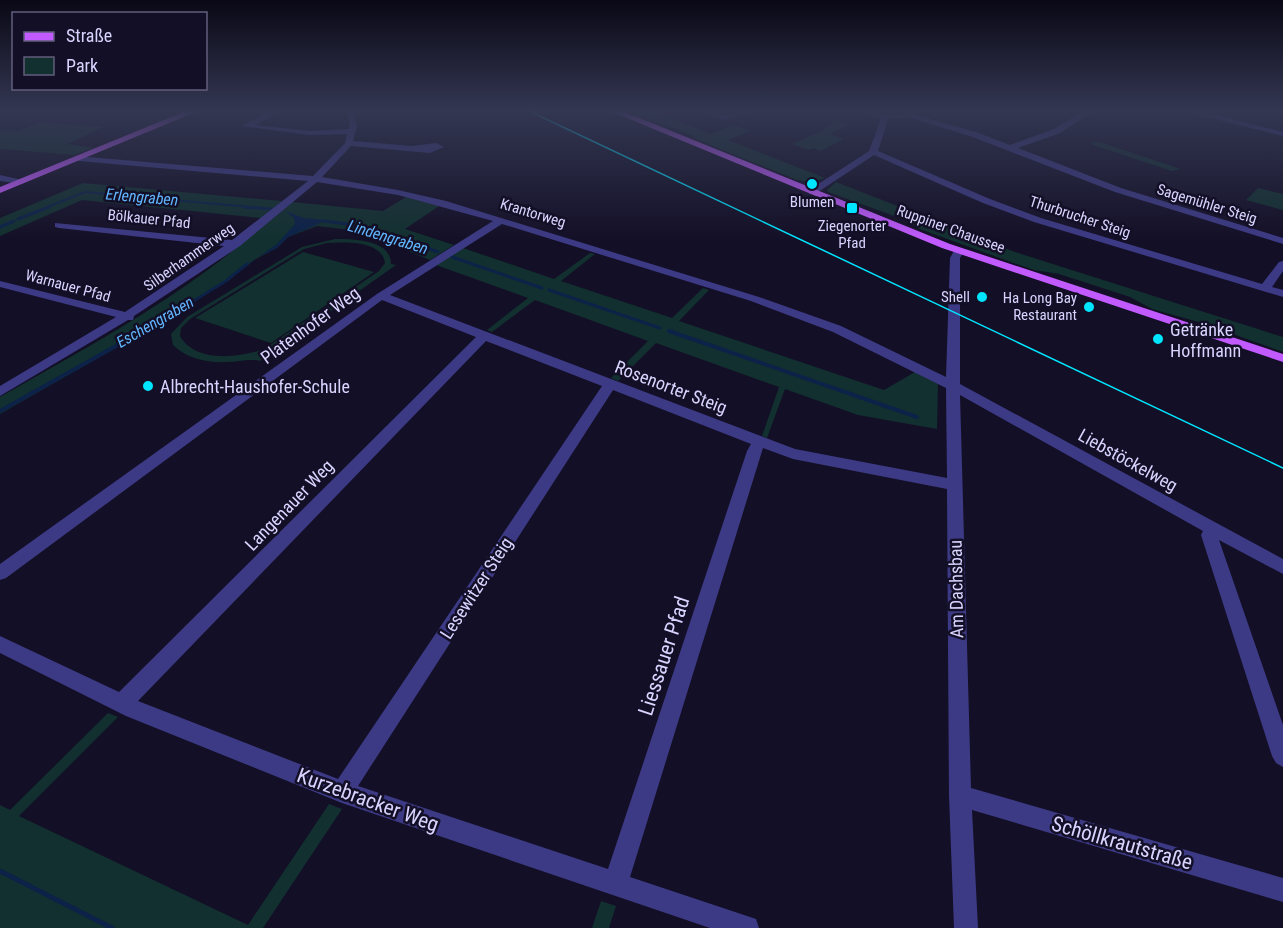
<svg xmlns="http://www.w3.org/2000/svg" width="1283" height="928" font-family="'Roboto Condensed',sans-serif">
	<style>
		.green { fill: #12302f; fill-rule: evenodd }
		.water { fill: #0c2248 }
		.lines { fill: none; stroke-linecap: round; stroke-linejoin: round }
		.stream-far3 { stroke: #0c2248; stroke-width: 2 }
		.stream-far2 { stroke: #0c2248; stroke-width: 3 }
		.stream-far1 { stroke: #0c2248; stroke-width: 4 }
		.stream { stroke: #0c2248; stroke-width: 5 }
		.minor { fill: #3d3a85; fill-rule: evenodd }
		.major { fill: #c25bff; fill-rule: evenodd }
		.tram { stroke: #00e5ff; stroke-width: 1.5 }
		.poi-dot { fill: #00e5ff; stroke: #130f26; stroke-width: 2 }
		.labels { text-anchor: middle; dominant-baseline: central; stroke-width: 5; stroke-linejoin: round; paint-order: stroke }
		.far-poi-label { font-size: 15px; fill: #d9d4ff; stroke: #130f26 }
		.far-street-label { font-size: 15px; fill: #d9d4ff; stroke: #130f26 }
		.far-water-label { font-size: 16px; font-style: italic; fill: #62b6ff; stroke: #130f26 }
		.street-label { font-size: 18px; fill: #d9d4ff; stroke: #130f26 }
		.poi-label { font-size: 18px; fill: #d9d4ff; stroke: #130f26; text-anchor: start }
		.near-street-label { font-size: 21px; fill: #d9d4ff; stroke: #130f26 }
	</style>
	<rect width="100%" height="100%" fill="#130f26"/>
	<path class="green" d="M628,111H653L710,134L734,125L751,131L728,140L825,178L810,182L797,180L698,140L690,134Z
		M838,119L841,123L849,125L830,134L844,139L821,151L813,148L808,150L792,144L824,130V128L832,124L830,122Z
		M40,122L103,127L68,144L93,148L74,155L0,149V130L19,131Z
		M1092,142H1099L1181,169L1172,171L1093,145Z
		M836,182L1015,252L1283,337V352L1202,323L1152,309L1130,297L1059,274L1034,270L1008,261L917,228L908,221L828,192L827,190Z
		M83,183L282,201L262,218L82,200L0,236V218Z
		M1258,188L1283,194V210L1246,200Z
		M406,197L439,206L405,229L454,245L430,260L359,231L317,226L288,237L277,248L256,259L227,280L121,345L0,414V397C63,361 128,326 188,284C224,259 258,231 292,202L383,211Z
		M335,239C352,239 391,239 391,264L396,265L260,361C249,358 239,362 227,362C208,363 187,359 173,345L171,334L187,317L302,247ZM327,243C344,242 382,240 385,263L379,271L264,349C240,358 195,363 180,336L181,328L190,319L304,249Z
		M463,248L554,279L590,253L595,254L561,281L672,318L703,288L709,290L679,321L884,390L915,372L938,384L937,429L858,415L785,389L767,438L762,436L779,387L656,343L618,381L611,378L648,341L535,300L492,332L487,330L528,298L436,265Z
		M303,252L374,272L271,343L195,318Z
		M108,713L118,717L19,816L248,925L329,804L342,809L263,928H0V805L10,810Z
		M601,901L616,906L609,928H592Z"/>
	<path class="water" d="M285,211L304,218L327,220L288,237L277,248L258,257L246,267L245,266L277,244L295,224L294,218Z"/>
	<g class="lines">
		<path class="stream-far3" d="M45,208L85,192L261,208"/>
		<path class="stream-far2" d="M244,207L271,209
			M18,219L49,207
			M324,221L363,226L438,252
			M0,227L14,221
			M452,257L542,288
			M549,290L660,328
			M146,330L226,281L247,264"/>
		<path class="stream-far1" d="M669,331L917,417
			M0,411L148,328"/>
		<path class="stream" d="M0,871L112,928"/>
		<path class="minor" d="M270,111H281L255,125L309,131L349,129L350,122L345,111H353L357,126L353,141L412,146L436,143L444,147L430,153L351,146L322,177L398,190L446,201L759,297L841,326L946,377L950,258L955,249H963L964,251L960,258V384L1283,559V574L1219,540L1283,725V767L1276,763L1272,756L1201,535L1203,531L960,395L971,788L1283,878V902L972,810L978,928H954L949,796L947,489L793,459L763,448L630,877L756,919L759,928H710L342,803L126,716L0,653V636L119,692L476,337L382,300L6,578L0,580V564L377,294L493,221L398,195L317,182L240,246L134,316L133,320H128L0,396V386L116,317L0,287V281L125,312L224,246L59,228L55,227V223L232,240L308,181L79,161L75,158L76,156L313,176L345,143L347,134L309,135L242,126ZM502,224L751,301L833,332L946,388L947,478L795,449L390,295ZM486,341L602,386L338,779L138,701ZM613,390L751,444L747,451L608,869L358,786Z
			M702,111C710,111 716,115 724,115C732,116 742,111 751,111L724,120Z
			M861,111H873L885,115L908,113L976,132L1010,145L1054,129L1083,111H1093L1060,133L1018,148L1121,188L1283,238V244L1115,192L970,136L908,117L888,119L878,151L990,199L1041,218L1262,284L1279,262L1283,261V271L1272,287L1283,290V297L1034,222L983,203L874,155L815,194H809V190L869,151L881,119Z
			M1184,111H1199L1283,132V136Z
			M0,175L27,181L22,184L0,181Z"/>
		<path class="major" d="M186,111H198L0,193V187Z
			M610,111H622L950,244L1283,354V362L942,248Z"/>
		<path class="tram" d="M529,111L1283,468"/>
	</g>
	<linearGradient id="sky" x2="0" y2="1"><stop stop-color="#0a0815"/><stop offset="0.46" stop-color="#333752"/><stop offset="1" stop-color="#333752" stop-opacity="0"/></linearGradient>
	<rect width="1283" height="241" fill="url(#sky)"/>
	<g class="poi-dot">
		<circle cx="812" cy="184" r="6"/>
		<rect x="846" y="202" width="12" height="12" rx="3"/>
		<circle cx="982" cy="297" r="6"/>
		<circle cx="1089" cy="307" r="6"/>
		<circle cx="1158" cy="339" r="6"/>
		<circle cx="148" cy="386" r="6"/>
	</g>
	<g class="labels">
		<g class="far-poi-label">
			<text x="812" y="202">Blumen</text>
			<text x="852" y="226">Ziegenorter<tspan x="852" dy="17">Pfad</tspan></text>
			<text x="970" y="297" text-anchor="end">Shell</text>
			<text x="1077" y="298" text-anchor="end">Ha Long Bay<tspan x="1077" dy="17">Restaurant</tspan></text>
		</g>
		<g class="far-street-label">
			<text transform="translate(1207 204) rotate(17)">Sagemühler Steig</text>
			<text transform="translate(533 213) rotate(17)">Krantorweg</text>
			<text transform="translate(1080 217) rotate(18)">Thurbrucher Steig</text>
			<text transform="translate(149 219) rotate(6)">Bölkauer Pfad</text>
			<text transform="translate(951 229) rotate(20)">Ruppiner Chaussee</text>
			<text transform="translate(189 257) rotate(-35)">Silberhammerweg</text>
			<text transform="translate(68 286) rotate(15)">Warnauer Pfad</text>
		</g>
		<g class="far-water-label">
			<text transform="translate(142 197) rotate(5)">Erlengraben</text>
			<text transform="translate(388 237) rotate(17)">Lindengraben</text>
			<text transform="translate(155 322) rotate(-30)">Eschengraben</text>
		</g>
		<g class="street-label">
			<text transform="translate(310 325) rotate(-36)">Platenhofer Weg</text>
			<text transform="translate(671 387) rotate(21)">Rosenorter Steig</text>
			<text transform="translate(1128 460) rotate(29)">Liebstöckelweg</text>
			<text transform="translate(289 505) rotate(-46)">Langenauer Weg</text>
			<text transform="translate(476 588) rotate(-57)">Lesewitzer Steig</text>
			<text transform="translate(956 589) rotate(-91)">Am Dachsbau</text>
		</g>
		<g class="poi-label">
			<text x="1170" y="329">Getränke<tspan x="1170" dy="21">Hoffmann</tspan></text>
			<text x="160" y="386">Albrecht-Haushofer-Schule</text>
		</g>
		<g class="near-street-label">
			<text transform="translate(664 656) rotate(-72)">Liessauer Pfad</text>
			<text transform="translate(368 800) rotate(20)">Kurzebracker Weg</text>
			<text transform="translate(1122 843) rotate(16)">Schöllkrautstraße</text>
		</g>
	</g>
	<rect x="12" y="12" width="195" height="78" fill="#130f26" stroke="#625e7d" stroke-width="1.5"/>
	<rect x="24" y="32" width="30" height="9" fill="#c25bff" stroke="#625e7d" stroke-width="1.5"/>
	<text x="66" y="42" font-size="18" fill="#d9d4ff">Straße</text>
	<rect x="24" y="57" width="30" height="18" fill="#12302f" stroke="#625e7d" stroke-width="1.5"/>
	<text x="66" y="72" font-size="18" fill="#d9d4ff">Park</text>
</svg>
